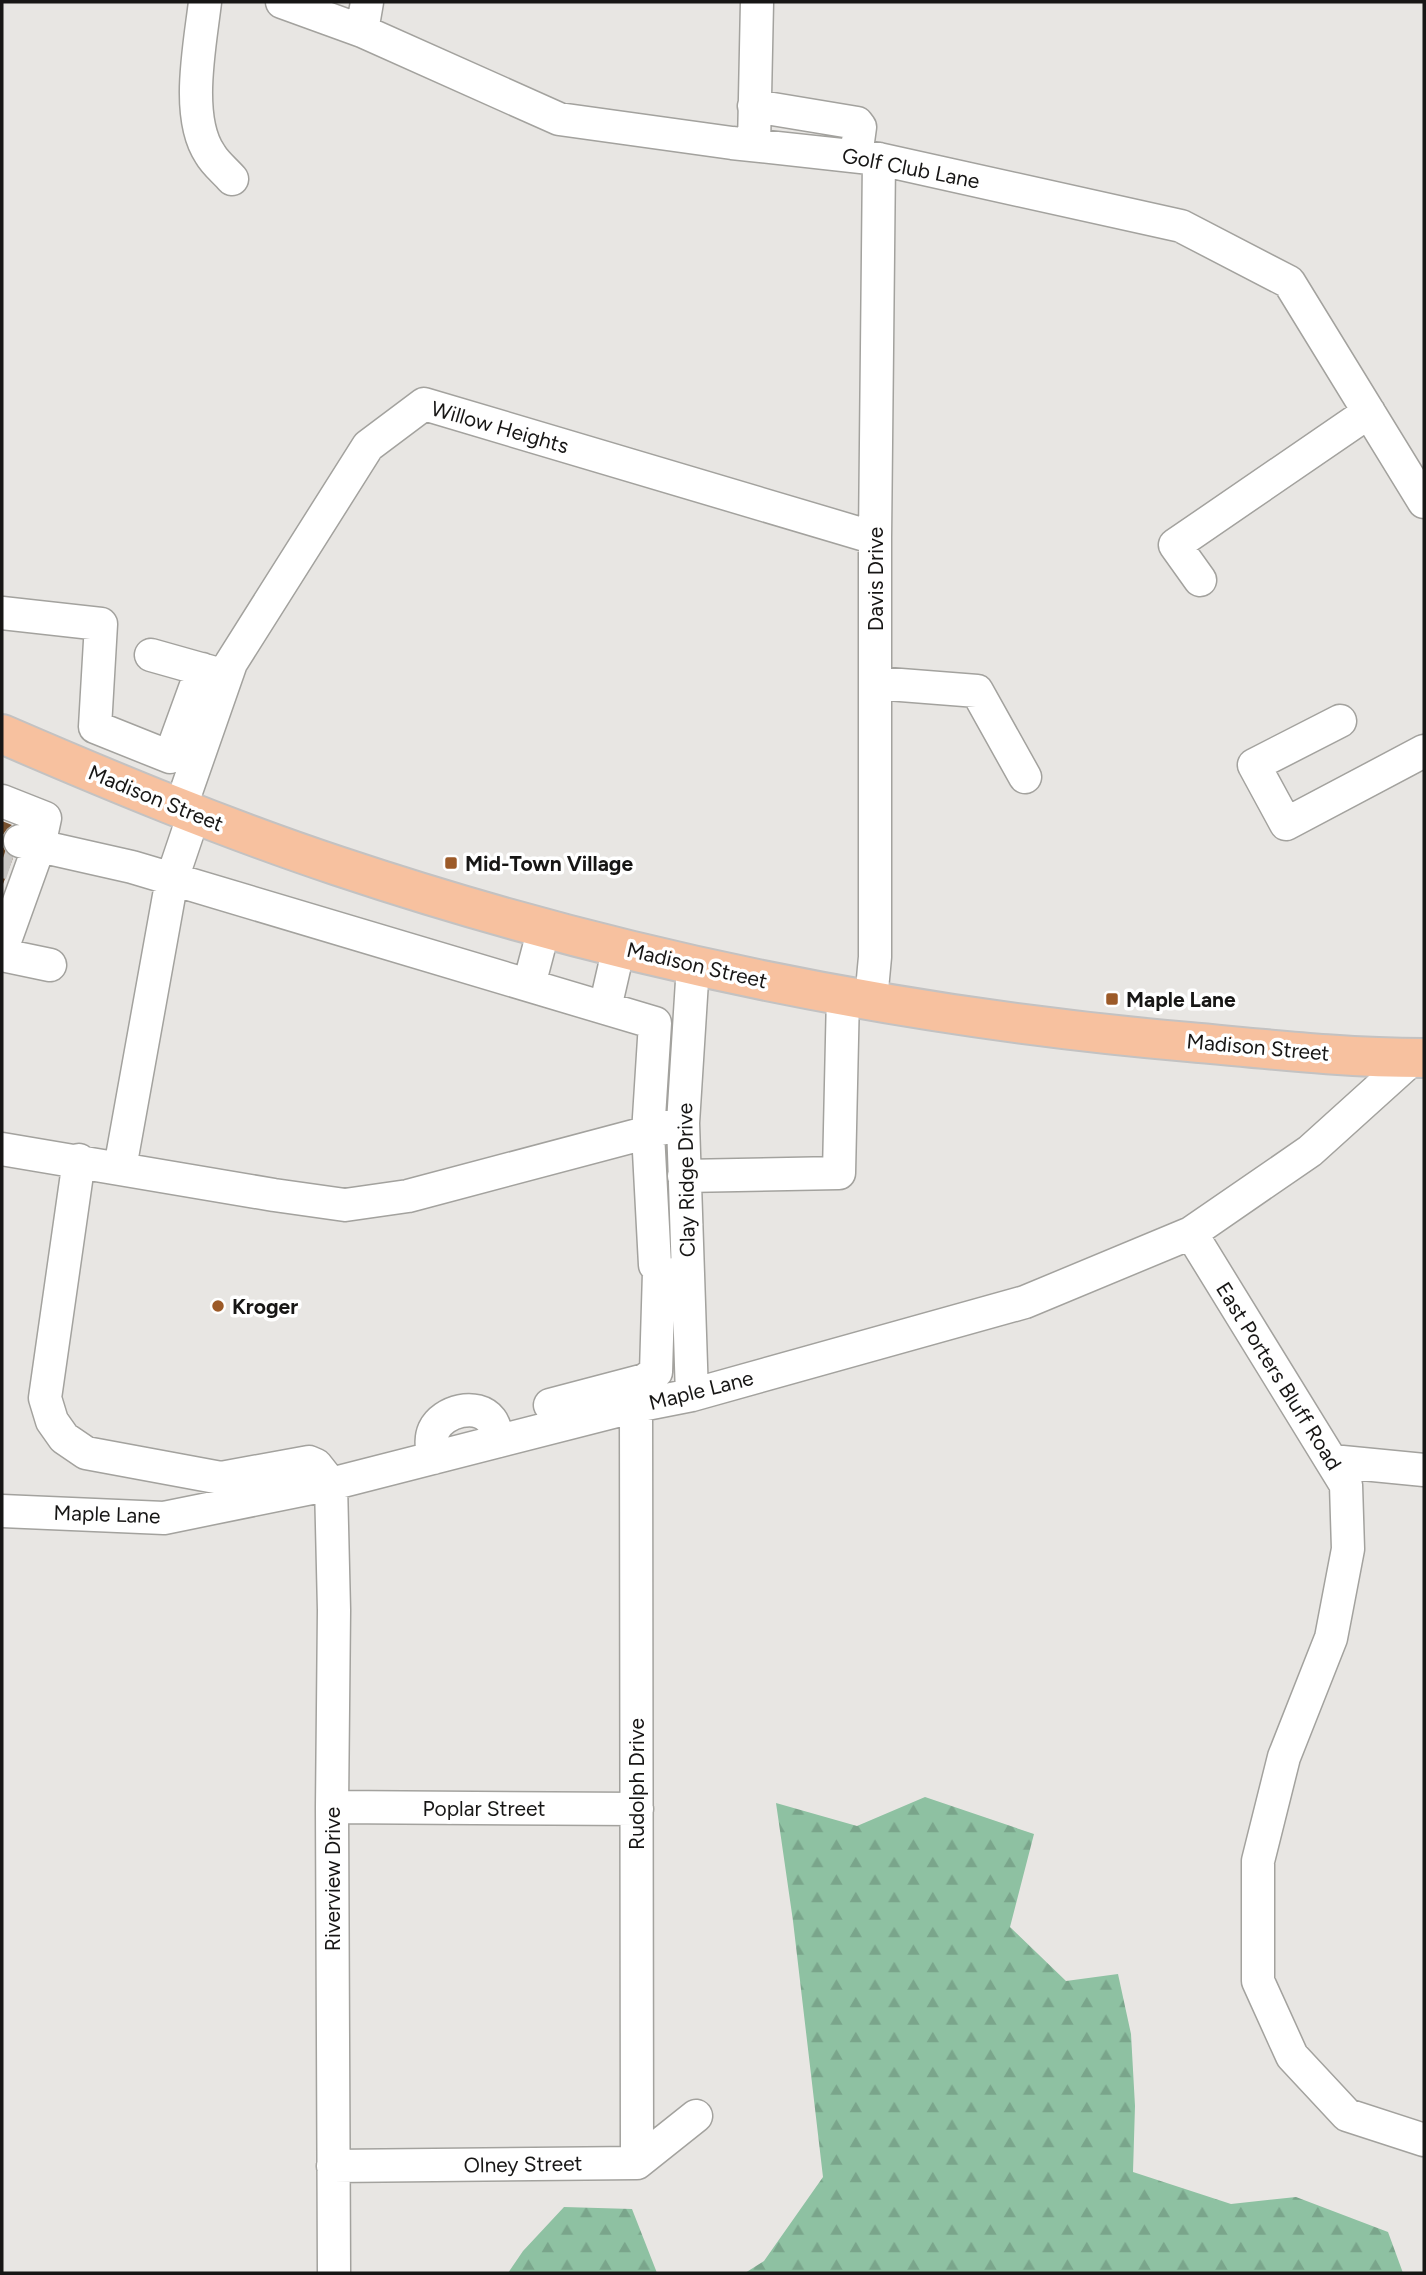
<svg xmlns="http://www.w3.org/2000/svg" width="1426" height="2275" font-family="Figtree,sans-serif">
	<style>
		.forest { fill: url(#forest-firs) }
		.building { fill: #77512f }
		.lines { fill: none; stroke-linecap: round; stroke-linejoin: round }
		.minor-tunnel { stroke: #c9c7c4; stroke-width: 32; stroke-dasharray: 32 16; stroke-linecap: butt }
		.minor-casing { stroke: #a3a29e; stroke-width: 35 }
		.major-casing { stroke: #c3c2c2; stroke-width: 42 }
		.minor { stroke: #fff; stroke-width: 32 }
		.major { stroke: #f7c19f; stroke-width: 38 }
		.poi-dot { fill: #9c5a28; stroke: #fff; stroke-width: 2.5 }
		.labels { text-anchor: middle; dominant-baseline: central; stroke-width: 7; stroke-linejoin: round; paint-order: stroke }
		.street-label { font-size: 21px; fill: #171615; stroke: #fff }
		.poi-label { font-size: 21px; font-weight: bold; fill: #171615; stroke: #fff; text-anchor: start }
	</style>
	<defs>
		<pattern id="forest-firs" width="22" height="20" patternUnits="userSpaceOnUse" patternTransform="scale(1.75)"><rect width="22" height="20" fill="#8ec1a2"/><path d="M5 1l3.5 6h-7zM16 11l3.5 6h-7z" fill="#7aa58b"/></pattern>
	</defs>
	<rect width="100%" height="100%" fill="#e8e6e3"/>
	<path class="forest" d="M925,1797L1034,1834L1010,1927L1066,1981L1118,1974L1131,2034L1135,2106L1133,2172L1231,2204L1296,2197L1388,2232L1403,2273H745L764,2261L823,2177L793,1921L776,1803L857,1826Z
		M564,2207L632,2209L657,2273H508L523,2251Z"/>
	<path class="building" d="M2,821L12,825L7,829L2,836V845L7,854L13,858L3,884H2Z"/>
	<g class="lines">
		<path class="minor-tunnel" d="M2,861L11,864
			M2,887H3"/>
		<g class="minor-casing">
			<path id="minor" d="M205,2C200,45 185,117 210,154C215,163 225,171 232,179
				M282,2L362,31L559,119L732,143L879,159L1181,226L1289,282L1424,502
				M362,31L367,2
				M754,106L857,123L860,127L856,156
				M754,145L757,2
				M1200,580L1175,545L1369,412
				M2,613L101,624L95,727L170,757L202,669
				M151,655L222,675
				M875,683L977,691L1025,777
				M1340,721L1254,765L1286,824L1424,751
				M2,801L45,818L39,846L20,841
				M180,809L231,663L368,446L424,404L875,538
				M2,949L39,846L132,867L655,1023L648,1133L655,1265C662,1277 675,1275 688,1275
				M2,955L50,965
				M529,985L544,928
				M871,1000L875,957V538L879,159
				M605,1008L619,947
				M2,1149L274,1195L345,1205L408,1196L683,1123
				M79,1160L45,1398L52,1421L64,1438L86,1453L221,1478L309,1462L316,1465L331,1484L334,1610L332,1807L334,2273
				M120,1168L172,879L194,814
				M684,1176L839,1173L843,995
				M1191,1233L1346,1485L1348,1549L1331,1638L1284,1757L1258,1861V1981L1292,2056L1347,2115L1424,2140
				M692,1395L683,1123L693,965
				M550,1405L645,1380L656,1372L659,1272
				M636,1406L637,2163
				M433,1458C432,1448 430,1439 434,1430C443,1411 477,1402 491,1420C495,1425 497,1435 499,1441
				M1332,1461L1424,1470
				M2,1511L164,1518L331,1484L636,1406L692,1395L1025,1302L1191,1233L1310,1151L1413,1058
				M332,1807L637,1809
				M333,2166L637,2163L696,2116"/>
		</g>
		<g class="major-casing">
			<path id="major" d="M2,734C113,782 224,828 338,866C613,958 900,1017 1189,1042C1267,1049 1346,1058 1424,1058"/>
		</g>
		<use href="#minor" class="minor"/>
		<use href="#major" class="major"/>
	</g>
	<g class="poi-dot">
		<rect x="444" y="856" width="14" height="14" rx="3.5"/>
		<rect x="1105" y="992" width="14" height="14" rx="3.5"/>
		<circle cx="218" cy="1306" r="7"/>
	</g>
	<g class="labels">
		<g class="street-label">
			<text transform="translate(911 168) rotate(11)">Golf Club Lane</text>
			<text transform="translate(500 427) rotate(16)">Willow Heights</text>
			<text transform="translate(875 579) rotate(-90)">Davis Drive</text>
			<text transform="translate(156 798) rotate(22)">Madison Street</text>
			<text transform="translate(697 965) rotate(13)">Madison Street</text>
			<text transform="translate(1258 1047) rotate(5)">Madison Street</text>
			<text transform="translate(686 1180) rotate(-91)">Clay Ridge Drive</text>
			<text transform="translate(1279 1376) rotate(58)">East Porters Bluff Road</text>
			<text transform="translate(701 1390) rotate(-14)">Maple Lane</text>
			<text transform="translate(107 1514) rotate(2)">Maple Lane</text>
			<text transform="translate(636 1784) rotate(-90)">Rudolph Drive</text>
			<text x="484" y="1808">Poplar Street</text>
			<text transform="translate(332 1879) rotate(-90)">Riverview Drive</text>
			<text transform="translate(523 2164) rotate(-1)">Olney Street</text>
		</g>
		<g class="poi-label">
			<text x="465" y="863">Mid-Town Village</text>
			<text x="1126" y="999">Maple Lane</text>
			<text x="232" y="1306">Kroger</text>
		</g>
	</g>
	<rect width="1426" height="2275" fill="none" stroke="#171615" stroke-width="7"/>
</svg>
